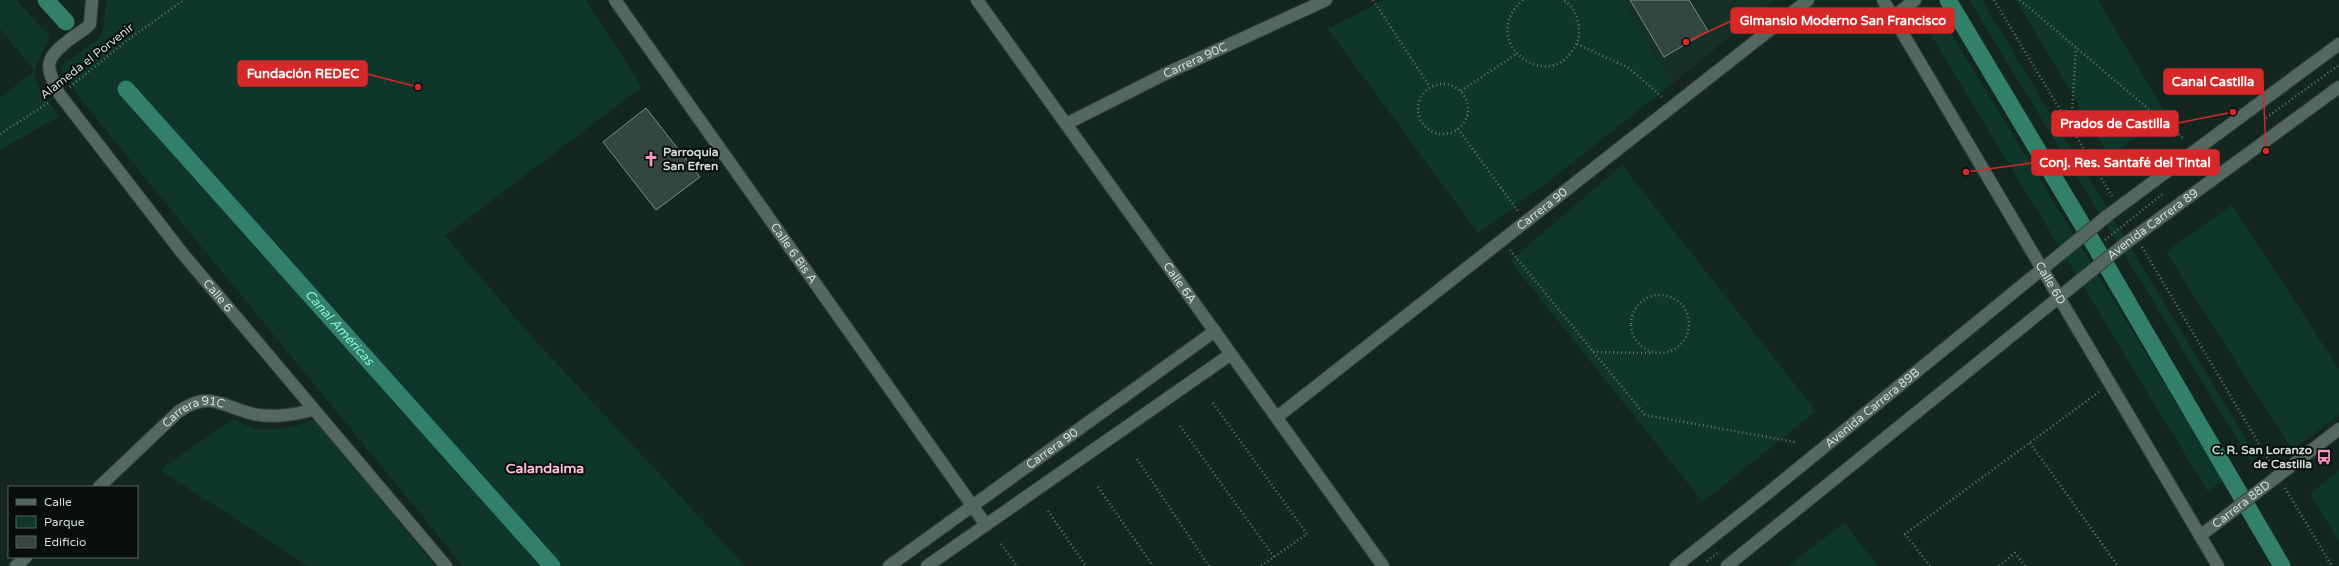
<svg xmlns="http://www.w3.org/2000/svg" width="2339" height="566" font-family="'Varela Round',sans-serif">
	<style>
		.built { fill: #163027 }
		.green { fill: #0e362b }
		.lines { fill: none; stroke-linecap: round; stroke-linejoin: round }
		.canal { stroke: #328069; stroke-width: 17 }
		.building { fill: #33463f; stroke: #788d85 }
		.street-casing { stroke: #33403b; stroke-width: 14 }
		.secondary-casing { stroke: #33403b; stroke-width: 14 }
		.path { stroke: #667570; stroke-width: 2.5; stroke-dasharray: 1 3; stroke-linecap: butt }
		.street { stroke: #546860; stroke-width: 12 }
		.secondary { stroke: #546860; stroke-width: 12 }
		.labels { text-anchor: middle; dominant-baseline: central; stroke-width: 4; stroke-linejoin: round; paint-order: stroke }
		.street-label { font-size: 12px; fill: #d1dcd8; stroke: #060d0a }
		.poi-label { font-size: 12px; font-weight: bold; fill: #d1dcd8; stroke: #060d0a; text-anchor: start }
		.water-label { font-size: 13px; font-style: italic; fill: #80f0cc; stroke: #060d0a }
		.quarter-label { font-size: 14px; font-weight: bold; fill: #fdbeda; stroke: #060d0a }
		.leader { fill: none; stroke: #d62828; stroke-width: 1.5 }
		.callout-dot { fill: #d62828; stroke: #060d0a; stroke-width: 1.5 }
		.callout { fill: #d62828; stroke: #d62828; stroke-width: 1.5 }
		.callout-label { font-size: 13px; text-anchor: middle; font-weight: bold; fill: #fff }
	</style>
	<rect width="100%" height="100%" fill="#142620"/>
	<path class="built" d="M1623,0H1775L1672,84Z"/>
	<path class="green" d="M0,0H16L50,36C46,46 36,63 35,72C34,88 51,104 60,116L0,150V97L35,71L0,29Z
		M107,0H586L642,87L445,236L533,338L745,566H463L82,101L60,67L102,36Z
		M1384,0H1623L1672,84L1544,185L1478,233L1328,29Z
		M1969,0H1982L2256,456L2251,462Z
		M2016,0H2098L2166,114L2110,157Z
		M1936,8L2223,480L2208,492L1924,24V15Z
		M1622,165L1816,411L1703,502L1510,261Z
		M2232,205L2339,369V415L2292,450L2166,252Z
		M233,419C240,422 247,426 253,428C272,433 298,427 314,419L435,566H308L160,470Z
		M2339,470V542L2310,494Z
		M1844,523L1878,566H1788Z"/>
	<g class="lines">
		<g class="canal">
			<path d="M46,0L66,22"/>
			<path d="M1948,0L2095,246L2282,566"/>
			<path id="s1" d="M126,89L552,566"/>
		</g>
	</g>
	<path class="building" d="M1630,0H1689L1708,31L1664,57Z
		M646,108L700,177L656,210L603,142Z"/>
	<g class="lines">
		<g class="street-casing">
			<g id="street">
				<path id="s2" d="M92,0L90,24C86,29 79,33 73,37C45,58 43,64 60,95L183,254L446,566"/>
				<path id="s3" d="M615,0L986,525"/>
				<path d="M1893,17L1915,0"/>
				<path id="s4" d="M1066,124L1165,74L1326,0"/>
				<path id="s5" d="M1277,417L1808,0"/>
				<path id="s6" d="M99,487L178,412C210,390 221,406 253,414C272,418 295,415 312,410"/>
				<path id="s7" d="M2200,536L2339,429"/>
				<path d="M16,566L26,557"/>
				<path id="s8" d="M889,566L1215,331"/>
				<path d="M927,566L1231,354"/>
			</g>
		</g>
		<g class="secondary-casing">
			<g id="secondary">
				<path id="s9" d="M977,0L1383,566"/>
				<path id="s10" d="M1883,0L2218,566"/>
				<path id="s11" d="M1676,566L1768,493L2107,216L2339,44"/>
				<path id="s12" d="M1727,566L2126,243L2339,87"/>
			</g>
		</g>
		<path class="path" d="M1373,0L1430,87
			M1523,0C1477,40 1545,93 1572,51C1576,45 1580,38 1579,31C1579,19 1574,6 1563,0
			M1994,0L2112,196
			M2020,0L2184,139
			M1577,44L1629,68L1662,97
			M1418 109a25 25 0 1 1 50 0a25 25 0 1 1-50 0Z
			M70,87L129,39L184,0
			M1461,91L1516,54
			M2266,118L2339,65
			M2071,128L2076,48
			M1458,129L1518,211
			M0,134L48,103
			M2105,240L2164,193
			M2142,247L2271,464
			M1510,250L1645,415L1795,442
			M1631 324a29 29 0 1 1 58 0a29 29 0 1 1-58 0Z
			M1593,352L1652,353
			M1213,403L1307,534L1261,566
			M1180,426L1274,557
			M2030,443L2118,566
			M1137,459L1209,566
			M1098,487L1153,566
			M2285,488L2332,566
			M1048,511L1086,566
			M1001,544L1017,566
			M1707,561L1719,552
			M1930,566L1905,534L2099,392
			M1999,566L2015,553L2025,566"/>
		<use href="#street" class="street"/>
		<use href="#secondary" class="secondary"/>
	</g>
	<defs>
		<g id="church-bare" transform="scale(1.2)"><path d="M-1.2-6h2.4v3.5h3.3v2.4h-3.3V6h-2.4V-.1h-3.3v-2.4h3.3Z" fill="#fb8fc4" stroke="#060d0a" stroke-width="2.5" paint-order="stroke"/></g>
		<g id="bus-bare" transform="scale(1.2)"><path d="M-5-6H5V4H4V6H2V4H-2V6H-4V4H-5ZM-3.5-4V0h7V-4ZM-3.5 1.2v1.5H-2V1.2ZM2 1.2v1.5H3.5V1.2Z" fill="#fb8fc4" stroke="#060d0a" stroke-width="2.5" paint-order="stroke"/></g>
	</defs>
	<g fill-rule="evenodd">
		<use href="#church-bare" x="651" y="159"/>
		<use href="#bus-bare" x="2324" y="457"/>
	</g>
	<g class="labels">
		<g class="street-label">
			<text stroke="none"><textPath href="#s4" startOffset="144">Carrera 90C</textPath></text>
			<text transform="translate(87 61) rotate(-38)">Alameda el Porvenir</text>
			<text stroke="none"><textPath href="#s5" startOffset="337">Carrera 90</textPath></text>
			<text stroke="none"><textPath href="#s12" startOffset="546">Avenida Carrera 89</textPath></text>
			<text stroke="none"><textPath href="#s3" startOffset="310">Calle 6 Bis A</textPath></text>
			<text stroke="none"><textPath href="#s9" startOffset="348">Calle 6A</textPath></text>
			<text stroke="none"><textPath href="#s10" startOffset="329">Calle 6D</textPath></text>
			<text stroke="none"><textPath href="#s2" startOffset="371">Calle 6</textPath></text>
			<text stroke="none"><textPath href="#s11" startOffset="252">Avenida Carrera 89B</textPath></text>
			<text stroke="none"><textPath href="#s6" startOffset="124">Carrera 91C</textPath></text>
			<text stroke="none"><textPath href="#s8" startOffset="201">Carrera 90</textPath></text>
			<text stroke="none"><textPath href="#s7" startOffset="52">Carrera 88D</textPath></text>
		</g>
		<g class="poi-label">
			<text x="663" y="152">Parroquia<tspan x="663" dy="14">San Efren</tspan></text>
			<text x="2312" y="450" text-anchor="end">C. R. San Loranzo<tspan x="2312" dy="14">de Castilla</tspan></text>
		</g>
		<g class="water-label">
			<text stroke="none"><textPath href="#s1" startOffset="320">Canal Américas</textPath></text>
		</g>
		<g class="quarter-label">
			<text x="545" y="468">Calandaima</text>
		</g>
	</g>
	<path class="leader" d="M1686 42L1731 21M418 87L367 74M2266 151L2263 82M2233 112L2178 123M1966 172L2032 163"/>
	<g class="callout-dot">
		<circle cx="1686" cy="42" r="4"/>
		<circle cx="418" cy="87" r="4"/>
		<circle cx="2266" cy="151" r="4"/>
		<circle cx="2233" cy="112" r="4"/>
		<circle cx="1966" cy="172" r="4"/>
	</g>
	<g class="callout">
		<rect x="1731" y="8" width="223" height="25" rx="4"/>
		<rect x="238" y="61" width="129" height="25" rx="4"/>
		<rect x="2164" y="69" width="99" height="25" rx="4"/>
		<rect x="2052" y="111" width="126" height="25" rx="4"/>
		<rect x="2032" y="150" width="187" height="25" rx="4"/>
	</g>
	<g class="callout-label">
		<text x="1843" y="25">Gimansio Moderno San Francisco</text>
		<text x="303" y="78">Fundación REDEC</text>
		<text x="2213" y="86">Canal Castilla</text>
		<text x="2115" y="128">Prados de Castilla</text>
		<text x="2125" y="167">Conj. Res. Santafé del Tintal</text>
	</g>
	<rect x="8" y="486" width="130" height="72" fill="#060d0a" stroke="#57605c"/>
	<rect x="16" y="499" width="20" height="6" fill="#546860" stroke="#57605c"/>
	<text x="44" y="506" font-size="12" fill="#d1dcd8">Calle</text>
	<rect x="16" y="516" width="20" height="12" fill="#0e362b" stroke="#57605c"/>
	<text x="44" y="526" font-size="12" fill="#d1dcd8">Parque</text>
	<rect x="16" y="536" width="20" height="12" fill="#33463f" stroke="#57605c"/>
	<text x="44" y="546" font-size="12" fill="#d1dcd8">Edificio</text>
</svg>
